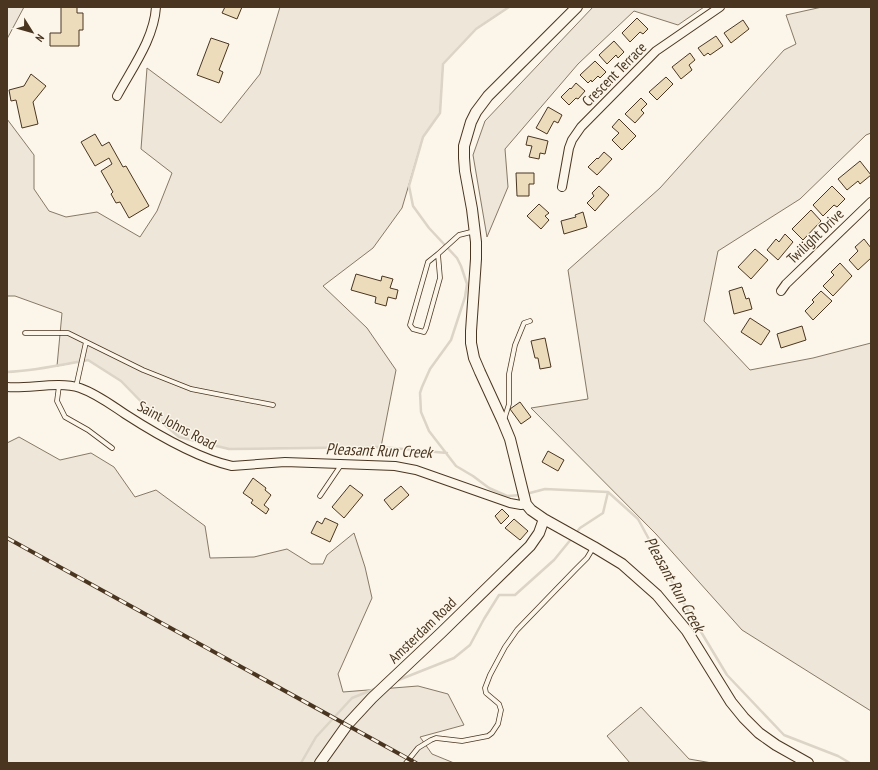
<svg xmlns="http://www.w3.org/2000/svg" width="878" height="770" font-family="'PT Sans Narrow',sans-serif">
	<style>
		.green { fill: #ede6d9; stroke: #887966 }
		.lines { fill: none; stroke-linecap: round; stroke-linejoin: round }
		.stream { stroke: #dcd4c6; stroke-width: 2.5 }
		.building { fill: #ecdcbc; stroke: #4a3520 }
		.service-casing { stroke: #4a3520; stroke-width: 5.5 }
		.minor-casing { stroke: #4a3520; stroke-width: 10 }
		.tertiary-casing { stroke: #4a3520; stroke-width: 12 }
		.service { stroke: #fbf6e9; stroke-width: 4 }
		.minor { stroke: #fbf6e9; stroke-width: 8 }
		.tertiary { stroke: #fbf6e9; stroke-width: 10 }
		.rail-casing { stroke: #4a3520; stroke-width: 4 }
		.rail { stroke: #fbf6e9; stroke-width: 2.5; stroke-dasharray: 8; stroke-linecap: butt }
		.labels { text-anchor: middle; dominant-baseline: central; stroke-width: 3; stroke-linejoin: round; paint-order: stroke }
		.street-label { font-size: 15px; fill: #4a3520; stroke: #fbf6e9 }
		.water-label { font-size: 16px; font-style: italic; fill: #4a3520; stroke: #fbf6e9 }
	</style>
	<rect width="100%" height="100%" fill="#fbf6e9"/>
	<path class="green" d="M7,7H24L7,39Z
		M280,7H509L476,29L443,64L440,113L423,137L402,208L373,248L323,286L367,328L396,370L381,447L229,449L179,437L159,420L121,381L88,360L57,366L62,313L15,296H7V119L34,155V189L49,211L66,217L97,212L140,237L157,211L172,173L141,149L147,68L221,123L260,74Z
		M593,7H704L678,25L634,11L578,64L505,149L508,187L487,237L473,155L485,121Z
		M822,7H871V133L866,135L800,199L718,251L704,321L750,370L813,358L871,343V711L742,630L656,534L531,408L588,399L568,270L660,188L784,50L796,44L786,15Z
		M19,437L60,460L91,453L114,467L135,497L156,490L205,526L210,558L254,557L287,549L311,564H323L327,555L354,533L365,567L372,598L338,674L343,692L418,686L448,694L464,725L420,737L432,754L454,763H7V443Z
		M641,707L689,759L712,763H630L607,736Z"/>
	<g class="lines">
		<path class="stream" d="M509,7L476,29L443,64L440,113L423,137L409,186L413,206L429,228L457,258L461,266L467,284L465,297L451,340L430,369L422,387L420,393L421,412L429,431L456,466L473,476L489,488L507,496L521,495
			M7,372C34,371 61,365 88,360L121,381L159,420L179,437L229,449L381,447L447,453
			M526,494L545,489L608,492L638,519L683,602L727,675L784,735L838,756L850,763
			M575,534L580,528L603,513L608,492
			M396,681L454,658L470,645L484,619L499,595H515L554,560L572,538
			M301,763L316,737L352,698L377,688"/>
	</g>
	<path class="building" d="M61,7H77V13H83V30H79V46H50V33H61Z
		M225,7H242L237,19L222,13Z
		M637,18L648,29L643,34L640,32L630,42L622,33Z
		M743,20L749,29L731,43L724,33Z
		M716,36L723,46L710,55L708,53L704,56L698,48Z
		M211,38L229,44L219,70L223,72L219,83L197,75Z
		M614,41L624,52L618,58L616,55L607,64L599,55Z
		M690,53L695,60L689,65L692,70L681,79L672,67Z
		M595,61L606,72L600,78L598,76L592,82L591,80L588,83L580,75Z
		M31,74L46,86L33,102L38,124L22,128L16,100L11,101L9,90L24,86Z
		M666,77L673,84L657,100L649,92Z
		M576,83L585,91L578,99L576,98L569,105L561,97L570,88L571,89Z
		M641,98L647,104L641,110L644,113L635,123L625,114Z
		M548,107L562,115L558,123L554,121L547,134L536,128Z
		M619,119L636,136L622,150L612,140L619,133L612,127Z
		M95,134L102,146L109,142L123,167L126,166L149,206L129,218L120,202L116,203L111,194L113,192L101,171L112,164L109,158L95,166L81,142Z
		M528,136L548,141L545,154L540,153L539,159L529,157L532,146L526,145Z
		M604,152L612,159L597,175L588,167L597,158L598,159Z
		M860,161L871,175L860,184L858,181L847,190L838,179Z
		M516,173H534V184H529V196H517Z
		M599,186L609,195L595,211L587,203L594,196L592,193Z
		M832,186L845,199L837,207L834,205L823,216L813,205Z
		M539,204L549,213L545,216L549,220L541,229L527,216Z
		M811,210L821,221L803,240L792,229Z
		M583,212L587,227L564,234L561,221L576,217L575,215Z
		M785,234L793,242L778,260L767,250L776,239L779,242Z
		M864,239L871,248V258L858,270L849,260L858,251L855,247Z
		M755,249L768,260L751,279L738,267Z
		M840,263L852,276L833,296L823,286L834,275L831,272Z
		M356,274L381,281L382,276L393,279L390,288L398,290L396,299L388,297L386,306L375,303L376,297L351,290Z
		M742,287L746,299L749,298L752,309L734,314L729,291Z
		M821,291L832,301L813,320L805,311L814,302L812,300Z
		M750,318L770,331L761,345L741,332Z
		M802,326L806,340L781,348L777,334Z
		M545,338L551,367L540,369L538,358H535L531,341Z
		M520,402L531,417L521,424L510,409Z
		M548,451L564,460L558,471L542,462Z
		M253,478L266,488L265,490L271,495L264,505L269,509L266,514L251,503L253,500L243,493Z
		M350,485L363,495L344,518L332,507Z
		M401,486L409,495L392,510L384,500Z
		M502,509L509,516L501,524L495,516Z
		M325,518L338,524L330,542L311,533L317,521L322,524Z
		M514,519L528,531L520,540L505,528Z"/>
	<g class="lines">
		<g class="service-casing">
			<path id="service" d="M438,254L440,278L426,328L424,332L413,329L410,325L428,262Z
				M438,254L459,235L475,231
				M25,333H68L143,370L191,389L273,405
				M59,386L57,401L65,417L88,430L112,448
				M76,387L86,342
				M504,420L509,404V374L515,345L524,323L530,321
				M320,496L341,465
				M406,763L418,748L431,740L436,738L462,741L488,736L492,733L498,724L501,710L499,704L486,693L485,688L490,675L505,647L517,630L575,570L587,558L593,548"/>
		</g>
		<g class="minor-casing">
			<path id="minor" d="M117,96C132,68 154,39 156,7
				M562,187L569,148L572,140L581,127L656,51L720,7
				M781,291L786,284L871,202
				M7,387C30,389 58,381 80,388C97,394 110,404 125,414C156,434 196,458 232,466L285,462L395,466L416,470L510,503L521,505L526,504"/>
		</g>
		<g class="tertiary-casing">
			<path id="tertiary" d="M577,7L488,96L476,112L471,122L464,146V158L465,171L472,209L476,242V259L471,331V343L474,358L480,372L503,422L510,439L526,504L531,510L544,519L594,547L622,564L657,595L687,631L731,702L744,718L759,733L776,745L808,763
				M320,763L347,725L372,698L442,632L530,546L539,533L544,519"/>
		</g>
		<use href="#service" class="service"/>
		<use href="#minor" class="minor"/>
		<use href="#tertiary" class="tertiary"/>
		<g class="rail-casing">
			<path id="rail" d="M7,538L416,763"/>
		</g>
		<use href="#rail" class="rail"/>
	</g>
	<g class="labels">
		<g class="street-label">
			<text transform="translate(614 74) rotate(-45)">Crescent Terrace</text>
			<text transform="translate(815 236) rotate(-44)">Twilight Drive</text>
			<text transform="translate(177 425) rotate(28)">Saint Johns Road</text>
			<text transform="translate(422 630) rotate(-44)">Amsterdam Road</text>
		</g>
		<g class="water-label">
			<text transform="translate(379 450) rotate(2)">Pleasant Run Creek</text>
			<text transform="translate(675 584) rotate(61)">Pleasant Run Creek</text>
		</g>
	</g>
	<rect width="878" height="770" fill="none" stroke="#4a3520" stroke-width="16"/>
	<g transform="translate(32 32) rotate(127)" stroke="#fbf6e9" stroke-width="3" paint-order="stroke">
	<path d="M0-3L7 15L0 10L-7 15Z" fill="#4a3520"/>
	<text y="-6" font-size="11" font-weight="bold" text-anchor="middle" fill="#4a3520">N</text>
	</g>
</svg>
